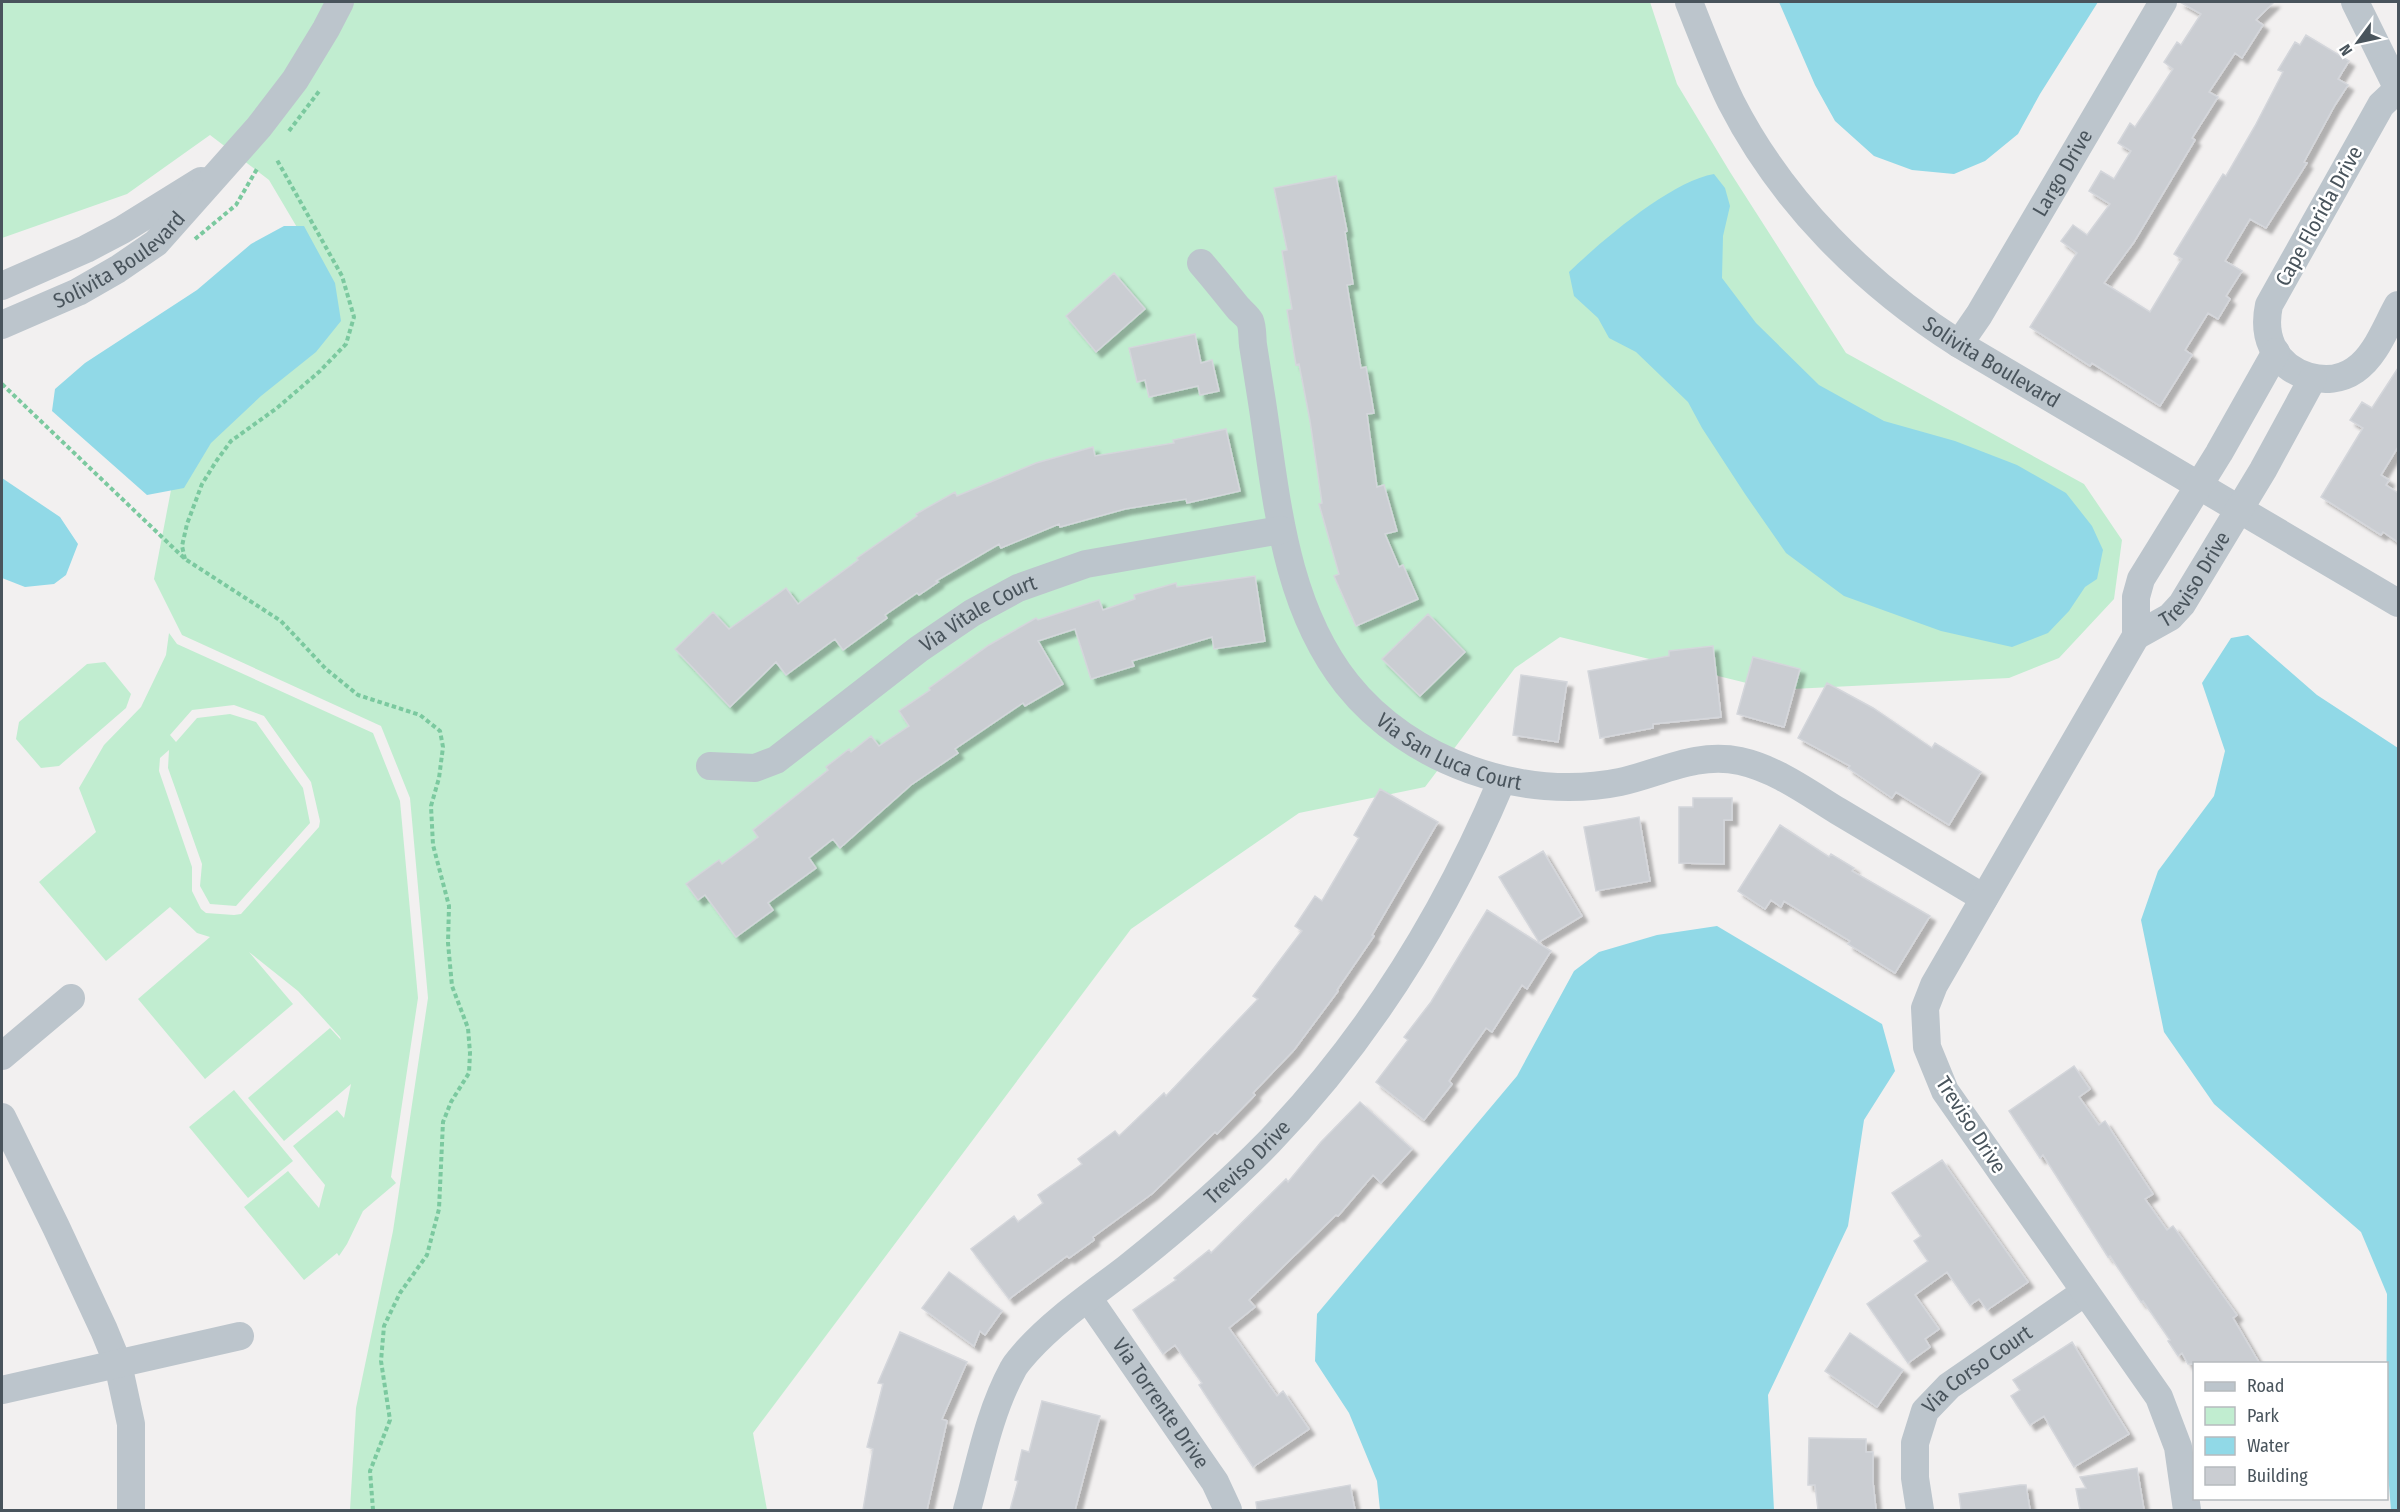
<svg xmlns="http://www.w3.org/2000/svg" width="2400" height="1512" font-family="'Fira Sans Condensed',sans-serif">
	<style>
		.green { fill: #c1edd0; fill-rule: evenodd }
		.water { fill: #91d9e7 }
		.building { fill: #cacdd2; stroke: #d4d6db; stroke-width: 1.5; filter: url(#shadow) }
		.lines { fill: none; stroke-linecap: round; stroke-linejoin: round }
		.path { stroke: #7bc99f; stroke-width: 4; stroke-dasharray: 4.5 3; stroke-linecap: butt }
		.minor { stroke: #bcc5cc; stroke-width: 28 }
		.labels { text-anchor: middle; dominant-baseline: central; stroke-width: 5; stroke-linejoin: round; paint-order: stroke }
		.street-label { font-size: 21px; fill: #49545c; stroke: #fff }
	</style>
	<defs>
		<filter id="shadow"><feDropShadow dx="5.5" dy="5.5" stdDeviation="1.5" flood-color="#0004"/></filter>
	</defs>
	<rect width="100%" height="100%" fill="#f2f0f0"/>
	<path class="green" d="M2,2H1650L1677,84L1730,172L1846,353L2084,484L2122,540L2114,599L2059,658L2009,678L1775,690L1560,637L1515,668L1425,787L1299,813L1131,929L753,1433L767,1510H350L356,1408L393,1231L428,998L410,798L381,726L182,635L154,579L171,490L213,432L311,251L269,180L210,135L127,194L2,238Z
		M169,633L177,644L373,733L400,801L418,998L391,1177L396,1183L363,1211L347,1244L339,1256L337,1253L304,1280L244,1207L288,1171L319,1208L325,1185L293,1146L337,1110L344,1118L351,1084L284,1141L248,1098L330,1028L341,1040L340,1037L298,991L249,952L293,1004L205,1079L138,999L210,937L197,933L170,907L106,961L39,882L96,832L79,788L104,745L141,707L166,655ZM234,705L264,716L311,782L320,821L319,827L241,914L234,915L206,913L201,909L192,891V867L159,771L160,758L169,750L168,768L202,864L200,886L210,904L236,906L310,823L303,788L256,722L230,714L197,718L176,742L170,735L192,710Z
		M105,662L131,694L126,708L59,766L41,768L16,739L19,722L87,664Z
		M234,1090L293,1161L248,1198L189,1127Z"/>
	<path class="water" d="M1779,2H2098L2040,94L2018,134L1985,161L1954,174L1912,170L1874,156L1835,121L1815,85Z
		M1714,174L1725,188L1730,206L1723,236L1722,278L1756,323L1819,385L1884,421L1955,441L2017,465L2066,493L2092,526L2103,550L2097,579L2085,587L2069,611L2048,633L2012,647L1941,631L1844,596L1786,553L1745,494L1702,428L1688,402L1636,352L1609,338L1598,318L1574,296L1569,272C1600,242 1671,181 1714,174Z
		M284,226H304L335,283L341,321L316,352L261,396L211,443L184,488L147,495L52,411L55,389L85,363L197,290L251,244Z
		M2,478L60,517L78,544L66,575L54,584L25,587L2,578Z
		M2248,635L2317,695L2398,748V1510H2391L2386,1448L2387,1294L2361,1232L2214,1104L2164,1032L2141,920L2158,871L2214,796L2225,751L2202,683L2231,638Z
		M1717,926L1882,1024L1895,1071L1864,1120L1848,1226L1768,1395L1774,1510H1380L1377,1481L1349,1413L1315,1361L1317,1314L1517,1076L1574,971L1599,952L1657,935Z"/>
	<path class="building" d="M2180,2H2274L2256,20L2263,25L2242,58L2235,53L2209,92L2218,97L2192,138L2195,140L2134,242L2104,283L2150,312L2182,259L2174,254L2223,174L2226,176L2255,126L2283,72L2278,70L2295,42L2300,45L2306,35L2349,61L2338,79L2348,85L2335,105L2304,162L2307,163L2266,228L2250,219L2225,261L2242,271L2226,296L2230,299L2218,319L2208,313L2185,350L2192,355L2160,406L2092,363L2090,366L2030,327L2077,253L2061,241L2073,225L2087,235L2110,204L2089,191L2101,171L2114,179L2131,151L2118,143L2130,123L2135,127L2153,100L2173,69L2164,62L2177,42L2181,45L2201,14Z
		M1336,176L1347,231L1345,232L1353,284L1347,285L1361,368L1366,367L1374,413L1367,414L1377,487L1384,485L1397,531L1385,534L1399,567L1403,565L1418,599L1356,626L1334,576L1339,574L1319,504L1322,503L1310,421L1299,364L1296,365L1287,310L1292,309L1282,251L1287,250L1274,188Z
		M1114,273L1145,309L1096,352L1066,316Z
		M1195,334L1201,363L1212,360L1219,391L1200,395L1198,386L1149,397L1145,380L1137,382L1129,348Z
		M2398,368V447L2381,475L2389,480L2386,485L2398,493V542L2383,532L2381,535L2321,497L2363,428L2350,420L2362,402L2372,408Z
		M1226,429L1240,491L1187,503L1186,499L1125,509L1060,527L1059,524L1001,548L999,544L936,581L938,582L919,595L917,593L885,615L887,618L843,650L835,639L786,675L776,662L730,707L675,649L713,612L729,629L786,588L798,604L858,560L857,558L917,516L916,514L955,492L957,496L1036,463L1093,447L1095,456L1174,443L1173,440Z
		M1255,576L1265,641L1214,649L1212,637L1132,661L1134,666L1091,679L1075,629L1038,641L1063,684L1025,706L1023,703L955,749L958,753L911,785L840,848L833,839L809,858L816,868L768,903L773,910L736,937L705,895L698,900L686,884L719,860L722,864L758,837L753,830L828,770L826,767L849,749L851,752L871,736L879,746L909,726L899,711L930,690L929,688L989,645L1036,618L1038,620L1099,600L1103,610L1135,599L1134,595L1176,583L1177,587Z
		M1428,614L1465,652L1420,696L1382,659Z
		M1713,646L1721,717L1653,724V728L1600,738L1588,671L1669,656V651Z
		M1753,657L1800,669L1784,727L1737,714Z
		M1521,675L1567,682L1558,742L1513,735Z
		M1827,683L1873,708L1932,748L1935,743L1981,772L1949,825L1896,792L1892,798L1848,768L1850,766L1798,738Z
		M1380,789L1438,822L1372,935L1374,936L1337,990L1338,991L1294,1050L1253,1093L1255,1095L1217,1134L1215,1132L1153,1193L1093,1237L1094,1240L1069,1258L1067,1256L1009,1299L971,1249L1014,1216L1018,1222L1043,1203L1038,1195L1082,1164L1078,1159L1115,1131L1119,1136L1164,1093L1166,1096L1258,999L1253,996L1302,931L1295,926L1315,896L1322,901L1359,838L1354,835Z
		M1693,798H1732V820H1724V864L1679,863V807H1693Z
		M1639,817L1650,881L1596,891L1584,827Z
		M1780,825L1829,857L1831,854L1854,868L1852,871L1930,916L1895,973L1848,944L1850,941L1784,901L1781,907L1771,900L1765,909L1738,891Z
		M1543,851L1582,916L1539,942L1499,877Z
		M1487,910L1551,951L1527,989L1522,985L1492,1032L1486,1028L1449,1081L1452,1084L1424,1120L1376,1082L1408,1040L1404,1037L1431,1002Z
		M2074,1066L2090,1089L2079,1097L2099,1125L2105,1121L2153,1194L2145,1199L2167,1230L2173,1226L2237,1315L2233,1318L2260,1364H2188L2182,1353L2178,1356L2168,1341L2170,1340L2143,1301L2141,1302L2110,1256L2108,1257L2043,1155L2040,1158L2009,1111Z
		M1360,1102L1412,1149L1381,1183L1373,1175L1338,1216L1336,1215L1249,1300L1255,1307L1229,1328L1277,1396L1283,1391L1309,1429L1253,1467L1199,1385L1202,1383L1175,1345L1163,1354L1133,1310L1176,1280L1174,1278L1209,1250L1211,1253L1286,1179L1288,1182L1321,1142Z
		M1942,1160L2028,1282L1987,1310L1979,1299L1970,1305L1947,1272L1915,1295L1939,1329L1925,1339L1930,1347L1908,1363L1867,1304L1928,1261L1914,1241L1921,1236L1892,1193Z
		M949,1272L1002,1311L985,1335L980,1331L974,1346L922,1308Z
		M900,1332L967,1362L942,1419L947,1421L927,1510H863L873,1449L867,1447L883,1384L878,1383Z
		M1850,1333L1903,1370L1877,1407L1825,1371Z
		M2072,1342L2129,1434L2074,1467L2044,1416L2030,1425L2011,1396L2020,1390L2013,1380Z
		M1042,1401L1100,1416L1075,1510H1010L1018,1481L1015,1480L1022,1450L1029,1452Z
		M1809,1438L1866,1439V1452H1873V1482L1876,1510H1818L1815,1485H1808Z
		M2137,1468L2144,1510H2080L2076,1489L2086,1488L2080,1477Z
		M1350,1485L1355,1510H1257L1256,1502Z
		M2020,1485H2026L2030,1510H1961L1959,1494Z"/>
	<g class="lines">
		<path class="path" d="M289,131L320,90
			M195,239L236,205L257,169
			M2,384L185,559L281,621L326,669L358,695L420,715L440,731L443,747L439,778L431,806L433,845L449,906L448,943L452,986L468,1028L470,1053L469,1073L451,1102L443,1122L439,1209L427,1255L400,1293L384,1326L381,1361L390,1420L370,1471L373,1510
			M185,559L182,546L187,524L202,484L217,460L231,441L277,408L320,371L346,344L354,317L342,276L277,160"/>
		<g class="minor">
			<path id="s1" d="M1689,2C1702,35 1715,69 1731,102C1782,202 1865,284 1959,344L2398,603"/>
			<path d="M2355,2L2398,89"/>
			<path d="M2398,89L2381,105L2269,305C2266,319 2266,333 2272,346C2285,376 2328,389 2355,370C2376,356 2386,326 2398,305"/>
			<path id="s2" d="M1201,263C1214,278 1226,293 1238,308C1242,312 1248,317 1250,321C1253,328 1252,338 1253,345C1256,364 1259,383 1262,402C1277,500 1284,604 1347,684C1409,762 1523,802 1620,782C1661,773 1696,752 1740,761C1776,769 1807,792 1838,811C1887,840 1935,869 1984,898"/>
			<path d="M2,286L86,249L122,230L201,181"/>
			<path id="s3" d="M2,325L78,292L118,269L156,243L259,127L295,80L326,29L340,2"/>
			<path id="s4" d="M1959,344L1979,315L2163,2"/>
			<path id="s5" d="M2136,636L2170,617L2182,604L2263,470L2313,378"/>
			<path id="s6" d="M710,766L755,768L776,760L919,649L972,613L1018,588L1086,564L1281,530"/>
			<path d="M2,1056L71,998"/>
			<path d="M2,1117L56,1227L104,1330L118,1364L131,1424V1510"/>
			<path id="s7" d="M1088,1298L1215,1482L1228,1510"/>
			<path d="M2,1390L240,1336"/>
			<path id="s8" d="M967,1510C980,1463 989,1413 1013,1369C1016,1363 1022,1357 1027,1351C1056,1319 1092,1295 1127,1268C1176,1229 1225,1187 1269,1142C1370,1037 1446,913 1502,780"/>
			<path id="s9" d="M1920,1510L1915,1478V1443L1925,1411L1949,1386L2085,1292"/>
			<path d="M2187,1510L2178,1447L2159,1397L1945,1091L1927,1047L1925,1008L1934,985L2136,636V597L2141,579L2219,453L2276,352"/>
		</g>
	</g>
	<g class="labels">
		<g class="street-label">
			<text stroke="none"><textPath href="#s4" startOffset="200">Largo Drive</textPath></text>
			<text transform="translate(2319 216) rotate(-61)">Cape Florida Drive</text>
			<text stroke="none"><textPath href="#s3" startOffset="135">Solivita Boulevard</textPath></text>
			<text stroke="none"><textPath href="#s1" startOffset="482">Solivita Boulevard</textPath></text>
			<text stroke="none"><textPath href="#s5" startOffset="84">Treviso Drive</textPath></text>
			<text stroke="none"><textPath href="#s6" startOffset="318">Via Vitale Court</textPath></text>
			<text stroke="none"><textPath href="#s2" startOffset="582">Via San Luca Court</textPath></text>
			<text transform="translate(1971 1125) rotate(57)">Treviso Drive</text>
			<text stroke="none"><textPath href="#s8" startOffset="462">Treviso Drive</textPath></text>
			<text stroke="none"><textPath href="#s9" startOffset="168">Via Corso Court</textPath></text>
			<text stroke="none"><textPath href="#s7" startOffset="128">Via Torrente Drive</textPath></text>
		</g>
	</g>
	<rect width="2400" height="1512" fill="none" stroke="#49545c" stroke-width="6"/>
	<rect x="2193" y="1362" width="195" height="138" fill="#ffffff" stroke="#b6bbbe" stroke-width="1.5"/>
	<rect x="2205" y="1382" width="30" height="9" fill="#bcc5cc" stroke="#b6bbbe" stroke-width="1.5"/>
	<text x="2247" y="1392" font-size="18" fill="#49545c">Road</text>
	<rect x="2205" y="1407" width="30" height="18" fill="#c1edd0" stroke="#b6bbbe" stroke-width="1.5"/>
	<text x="2247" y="1422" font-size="18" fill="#49545c">Park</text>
	<rect x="2205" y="1437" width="30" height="18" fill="#91d9e7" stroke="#b6bbbe" stroke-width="1.5"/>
	<text x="2247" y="1452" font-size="18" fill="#49545c">Water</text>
	<rect x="2205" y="1467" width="30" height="18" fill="#cacdd2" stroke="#b6bbbe" stroke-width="1.5"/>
	<text x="2247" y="1482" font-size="18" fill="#49545c">Building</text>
	<g transform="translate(2358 42) rotate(237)" stroke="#ffffff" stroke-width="4.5" paint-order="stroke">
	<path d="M0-4.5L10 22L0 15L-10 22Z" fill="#49545c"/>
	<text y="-9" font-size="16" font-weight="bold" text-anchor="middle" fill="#49545c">N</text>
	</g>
</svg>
